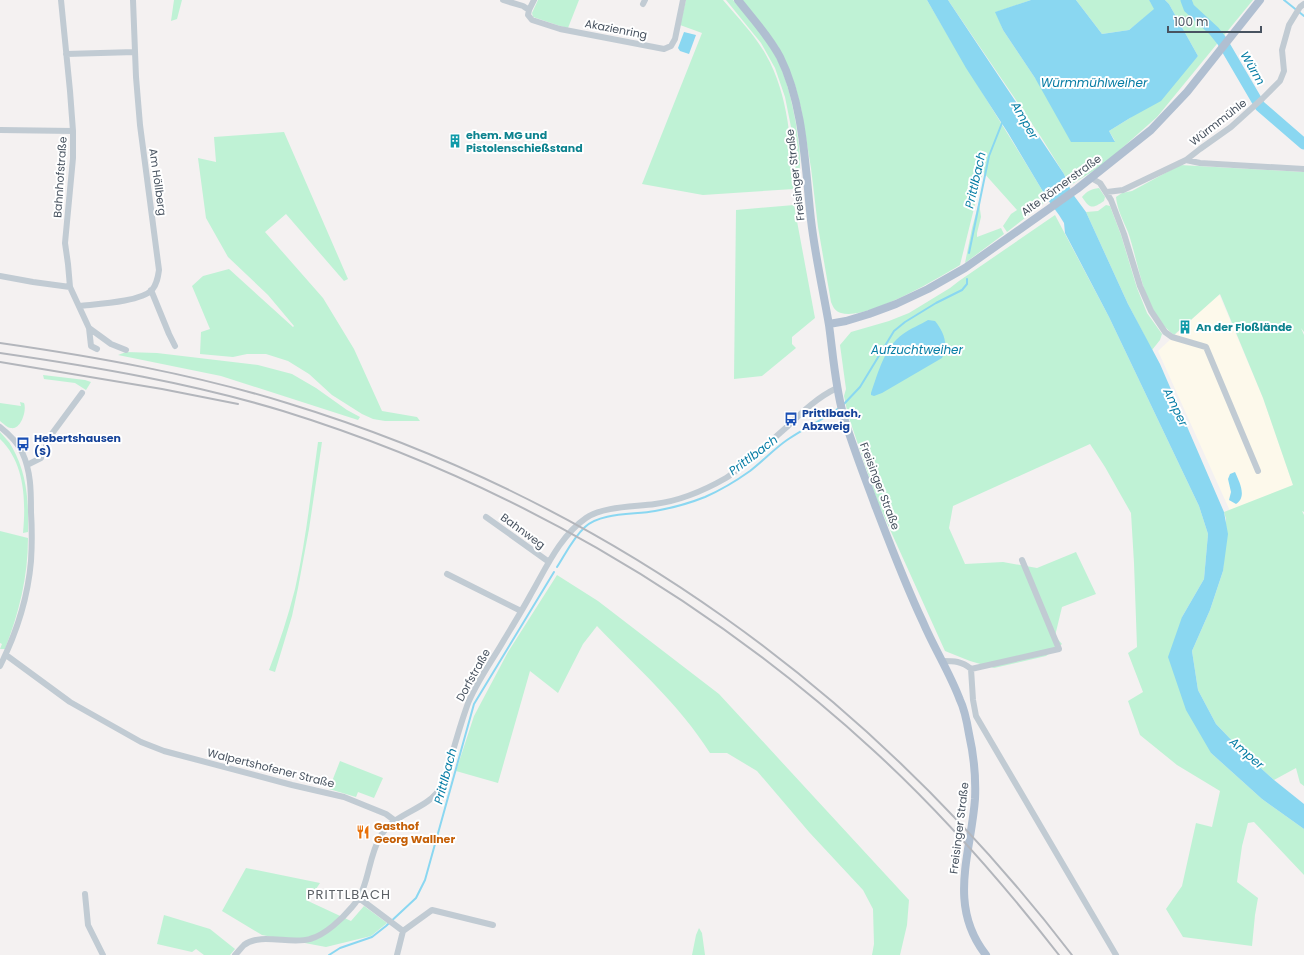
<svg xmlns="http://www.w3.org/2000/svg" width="1304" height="955" font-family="Poppins,sans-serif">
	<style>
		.commercial { fill: #fdf9eb }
		.green { fill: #bff2d5 }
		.water { fill: #8ad7f1 }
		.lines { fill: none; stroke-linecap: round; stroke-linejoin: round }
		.stream { stroke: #8ad7f1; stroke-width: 2 }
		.river { stroke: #8ad7f1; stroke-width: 11 }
		.minor { stroke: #c1cbd3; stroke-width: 6 }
		.major { stroke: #b0bfd1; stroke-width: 8 }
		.rail { stroke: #b3b6bc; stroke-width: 2 }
		.labels { text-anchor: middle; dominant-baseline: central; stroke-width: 4; stroke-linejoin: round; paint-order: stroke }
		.street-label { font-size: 11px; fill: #485360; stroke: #fff }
		.culture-label { font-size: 11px; font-weight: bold; fill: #0d838f; stroke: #fff; text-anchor: start }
		.transit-label { font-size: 11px; font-weight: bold; fill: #164399; stroke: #fff; text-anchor: start }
		.food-label { font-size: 11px; font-weight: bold; fill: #c56008; stroke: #fff; text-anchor: start }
		.water-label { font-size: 12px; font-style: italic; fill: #077da5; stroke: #fff }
		.quarter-label { font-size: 13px; letter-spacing: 1px; fill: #5d6166; stroke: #fff }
	</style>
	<rect width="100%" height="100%" fill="#f4f1f1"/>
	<path class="commercial" d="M1219,294L1263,398L1293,485L1230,511L1158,351Z"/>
	<path class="green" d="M174,0H182L177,19L171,21Z
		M538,0H579L568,28L560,26L533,17L532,13Z
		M686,0H723C738,18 755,35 766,55C789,95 791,145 794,189L703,195L642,184L702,33L680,25Z
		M726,0H733C749,19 766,37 777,59C787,79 792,102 796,124C797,134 801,154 800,164C800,169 799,173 799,179L797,180L798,187L800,188L799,192L798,193L792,132L785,97L775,68L761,43Z
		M742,0H927C966,68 1008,133 1048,200L1007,232L1003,226L1011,214L1017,210L983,172L960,265C937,279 866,321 841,313C835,311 833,307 831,302L818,227L811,168L801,108L795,85L778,46Z
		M948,0H1031L996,12L1003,30L1035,78L1115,141L1109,131L1130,118L1198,56L1169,4L1165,0H1253L1157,117L1103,165L1069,186L1064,174L1041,137Z
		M1076,0H1149L1155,9L1129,30L1102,34Z
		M284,132L348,279L344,281L286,214L265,232L323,298L354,349L382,411L417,417L420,421H385L373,419L362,414L332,395L309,374L288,361L266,354H247L233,357L200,354L201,332L210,329L192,286L203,276L229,269L293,327L294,326L268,295L228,257L206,218L198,158L216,162L214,137Z
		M1180,165L1304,172V332L1301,328L1304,335V512L1302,511L1304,515V786L1300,783L1296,768L1274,780L1241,750L1216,724L1198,690L1192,651L1210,610L1223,571L1226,519L1224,512L1293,485L1263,398L1220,294L1174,335C1143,311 1140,267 1128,232C1123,220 1117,209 1116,197L1122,193L1132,191Z
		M1099,188L1105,197L1104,201C1092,209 1090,209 1082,197C1087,191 1091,189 1099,188Z
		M979,202L981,217L977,233V237L1001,228L1004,234L965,263L972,228Z
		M794,205L815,318L792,337V344L796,348L762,376L734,379L736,210Z
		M1106,205L1110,206L1121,235L1137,288L1147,313L1162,334L1160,340L1152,350L1128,304L1086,212L1098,211Z
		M1055,215L1109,317L1199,506L1208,534L1204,579L1182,617L1211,753L1262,799L1304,829V875L1254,822L1248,823L1242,846L1237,882L1258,898L1255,915L1252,946L1183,937L1166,909L1182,886L1196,823L1212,827L1220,791L1177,765L1140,735L1128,701L1143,692L1128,653L1137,647L1134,563L1131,513L1105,467L1090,444L953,506L949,528L965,564L1003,562L1037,568L1076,552L1096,594L1062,607L1055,636L1062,644L1046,656L994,668L970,661L945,651L878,503L848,415L844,396L846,389L840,345L851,332L889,321L909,313L950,288L959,281Z
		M126,352L157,353L258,365L292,374L316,388L347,410L360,417L358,420L221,376L118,355Z
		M43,375L85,380L91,382L86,390L75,383L44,379Z
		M20,402L24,403C27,410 21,430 11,428C7,428 3,423 0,421V403L21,406Z
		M0,432C4,437 9,441 12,447C27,473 29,503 28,532L23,533C26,501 25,463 0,439Z
		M318,442H322L309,529L298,588L292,616L275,672L269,670C279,644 288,617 295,589C306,541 311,491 318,442Z
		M0,531L28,538C28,577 19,613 5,649H0L2,644L0,643Z
		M557,575L598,601L719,694L909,900L907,925L900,955H872L874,944L873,909L863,890L809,832L757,771L727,753H710C679,704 636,667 597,626L583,644L558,693L530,671L498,783L456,771L474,716L508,652Z
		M340,761L383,778L374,798L358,792L356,797L329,789Z
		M246,868L320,883L308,901L351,921L364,906L387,923L371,936L326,947L262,935L222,911Z
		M164,915L210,929L235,949L230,955H204L196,949L192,952L157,944Z
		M699,928L702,933L705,955H692L696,935Z"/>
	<path class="water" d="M927,0H948L1064,174L1072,193L1086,212L1128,304L1160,364L1224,512L1228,534L1223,571L1210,610L1192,651L1198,690L1216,724L1241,750L1274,780L1304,804V829L1262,799L1211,753L1186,710L1168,657L1182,617L1204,579L1208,534L1199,506L1109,317L1065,233L1064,223L1059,215L1048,200L1008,133L966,68Z
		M1031,0H1076L1102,34L1129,30L1154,9L1149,0H1165L1169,4L1198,56L1161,101L1130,118L1109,131L1115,142H1071L1035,78L1003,30L995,12Z
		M684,32L696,35L689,54L680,51L678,48Z
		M928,320L935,321C944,332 949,345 942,358L882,393L874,396L871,395V393C878,373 885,346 903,334C911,328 920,325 928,320Z
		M1235,472C1240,483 1247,497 1236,504L1229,500L1231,492L1228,479L1230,474Z"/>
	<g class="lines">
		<path class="stream" d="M1284,0L1304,16
			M969,253L989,156L1002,123
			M843,405L860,387L894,331L905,322L936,303L962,290L967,284V279
			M557,567C566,553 573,538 585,527C601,512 635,515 655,511C672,508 690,503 705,497C721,490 736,481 750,471C763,461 774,449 787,440C804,428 823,420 839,408
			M329,955L340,948L372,937L386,926L416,898L425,880L474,704L554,572"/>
		<path class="river" d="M1186,0L1189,8L1214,31L1222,41L1260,106L1304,144"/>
		<path class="minor" d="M61,0L70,91L73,131V158L65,243L68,264L70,287L89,328L111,344L126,350
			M503,0L523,6L529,10
			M534,0L529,10L528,15L532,20L560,29L664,49L671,46L675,39L683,0
			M643,4L645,0
			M66,54L135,52
			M0,130L73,131
			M1186,160L1200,163L1304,169
			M1091,178L1100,183L1111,200L1124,234L1140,286L1151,311L1165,332L1172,337L1206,347L1258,471
			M1107,192L1123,190L1186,160L1200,149L1231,127L1263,98L1280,81L1284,71L1282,50L1289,25L1300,7L1304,4
			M0,276L33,282L70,287
			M151,290L169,334L175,346
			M80,306C97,304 140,302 152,290C157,284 158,277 159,270L140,125L136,77L133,0
			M89,328L91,346L97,349
			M0,427C9,434 17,442 22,452C31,471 31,491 31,512C32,528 32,545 31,561C28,597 16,634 0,666
			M27,465L41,458L51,435L82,393
			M486,517L549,562
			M447,574L521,611
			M6,655L70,702L141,742L164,751L292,785L344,797L386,814L394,820
			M942,661C954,661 962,661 971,669L1059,649L1022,560
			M971,669L973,700L976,716L1116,955
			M85,894L88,925L103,955
			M359,898L403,931L397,955
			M403,931L432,910L493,925
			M235,955C238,952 241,948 244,945C261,932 290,945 310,939C325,935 342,919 352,907C370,887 367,860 380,837C395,811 427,811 441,787C446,778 448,768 451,758C456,740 461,723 467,706C475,684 492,661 504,640C513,625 523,609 531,594C546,568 560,536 586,518C604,506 634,507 655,504C679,501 705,490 726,478C733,474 738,469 744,464C759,452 773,439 788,426C803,411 818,397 837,388"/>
		<path class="major" d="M738,0C752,18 769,36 780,57C804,105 805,167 811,220C815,255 823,290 829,325C833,354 835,385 843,414C852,445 864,475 875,505C890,544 905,584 923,622C934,648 950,673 960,700C965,710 967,722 969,734C974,756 976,777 975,799C971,854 947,905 986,955
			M829,324L846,321L869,314L896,304L928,289L965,268L1077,189L1151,130L1187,92L1260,0"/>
		<path class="rail" d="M0,343C97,357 193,374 287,403C607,501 869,691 1072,955
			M0,353C96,367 191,383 283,411C502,479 704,595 873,750C941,812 1002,882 1059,955
			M0,362L162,389L238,404"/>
	</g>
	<defs>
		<g id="building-bare" transform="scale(1.08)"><path d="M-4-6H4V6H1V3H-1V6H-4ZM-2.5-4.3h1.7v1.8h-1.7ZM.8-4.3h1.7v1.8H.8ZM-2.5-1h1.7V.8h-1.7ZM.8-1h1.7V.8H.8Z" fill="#0f9aa8" stroke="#fff" stroke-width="2.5" paint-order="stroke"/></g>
		<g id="bus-bare" transform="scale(1.08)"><path d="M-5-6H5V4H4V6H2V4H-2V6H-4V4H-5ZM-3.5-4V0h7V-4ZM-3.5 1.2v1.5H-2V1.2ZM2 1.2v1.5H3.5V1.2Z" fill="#1a4fb4" stroke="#fff" stroke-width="2.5" paint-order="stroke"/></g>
		<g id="restaurant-bare" transform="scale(1.08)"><path d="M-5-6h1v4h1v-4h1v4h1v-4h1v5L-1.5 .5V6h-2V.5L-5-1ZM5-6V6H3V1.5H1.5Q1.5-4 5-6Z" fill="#e8710a" stroke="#fff" stroke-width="2.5" paint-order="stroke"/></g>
	</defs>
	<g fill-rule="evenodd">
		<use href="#building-bare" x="455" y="141"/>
		<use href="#building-bare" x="1185" y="327"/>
		<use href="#bus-bare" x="791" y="419"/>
		<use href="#bus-bare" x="23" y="444"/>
		<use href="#restaurant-bare" x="363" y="832"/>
	</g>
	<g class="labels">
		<g class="street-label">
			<text transform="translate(616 29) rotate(11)">Akazienring</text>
			<text transform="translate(1218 122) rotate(-38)">Würmmühle</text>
			<text transform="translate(795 175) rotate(-97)">Freisinger Straße</text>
			<text transform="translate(60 177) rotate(-86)">Bahnhofstraße</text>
			<text transform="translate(158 182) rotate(82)">Am Höllberg</text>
			<text transform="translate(1061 185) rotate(-36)">Alte Römerstraße</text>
			<text transform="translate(880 486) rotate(69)">Freisinger Straße</text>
			<text transform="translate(523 531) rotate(36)">Bahnweg</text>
			<text transform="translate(473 675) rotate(-61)">Dorfstraße</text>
			<text transform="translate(271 768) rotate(14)">Walpertshofener Straße</text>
			<text transform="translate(959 828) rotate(-83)">Freisinger Straße</text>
		</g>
		<g class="culture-label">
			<text x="466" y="135">ehem. MG und<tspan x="466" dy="13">Pistolenschießstand</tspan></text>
			<text x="1196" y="327">An der Floßlände</text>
		</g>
		<g class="transit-label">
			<text x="802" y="413">Prittlbach,<tspan x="802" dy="13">Abzweig</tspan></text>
			<text x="34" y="438">Hebertshausen<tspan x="34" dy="13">(S)</tspan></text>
		</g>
		<g class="food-label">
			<text x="374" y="826">Gasthof<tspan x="374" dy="13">Georg Wallner</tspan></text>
		</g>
		<g class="water-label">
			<text transform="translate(1253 68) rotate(60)">Würm</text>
			<text x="1094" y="82">Würmmühlweiher</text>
			<text transform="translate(1025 120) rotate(60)">Amper</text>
			<text transform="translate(975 180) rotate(-77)">Prittlbach</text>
			<text x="917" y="349">Aufzuchtweiher</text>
			<text transform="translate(1176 407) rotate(64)">Amper</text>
			<text transform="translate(753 455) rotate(-37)">Prittlbach</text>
			<text transform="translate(1247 753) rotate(41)">Amper</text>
			<text transform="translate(445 776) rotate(-75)">Prittlbach</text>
		</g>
		<g class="quarter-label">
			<text x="349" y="894">PRITTLBACH</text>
		</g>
	</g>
	<path d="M1168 26v6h93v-6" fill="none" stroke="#485360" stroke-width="2"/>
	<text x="1174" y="26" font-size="12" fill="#485360" stroke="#ffffff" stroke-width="3" paint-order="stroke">100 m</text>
</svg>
